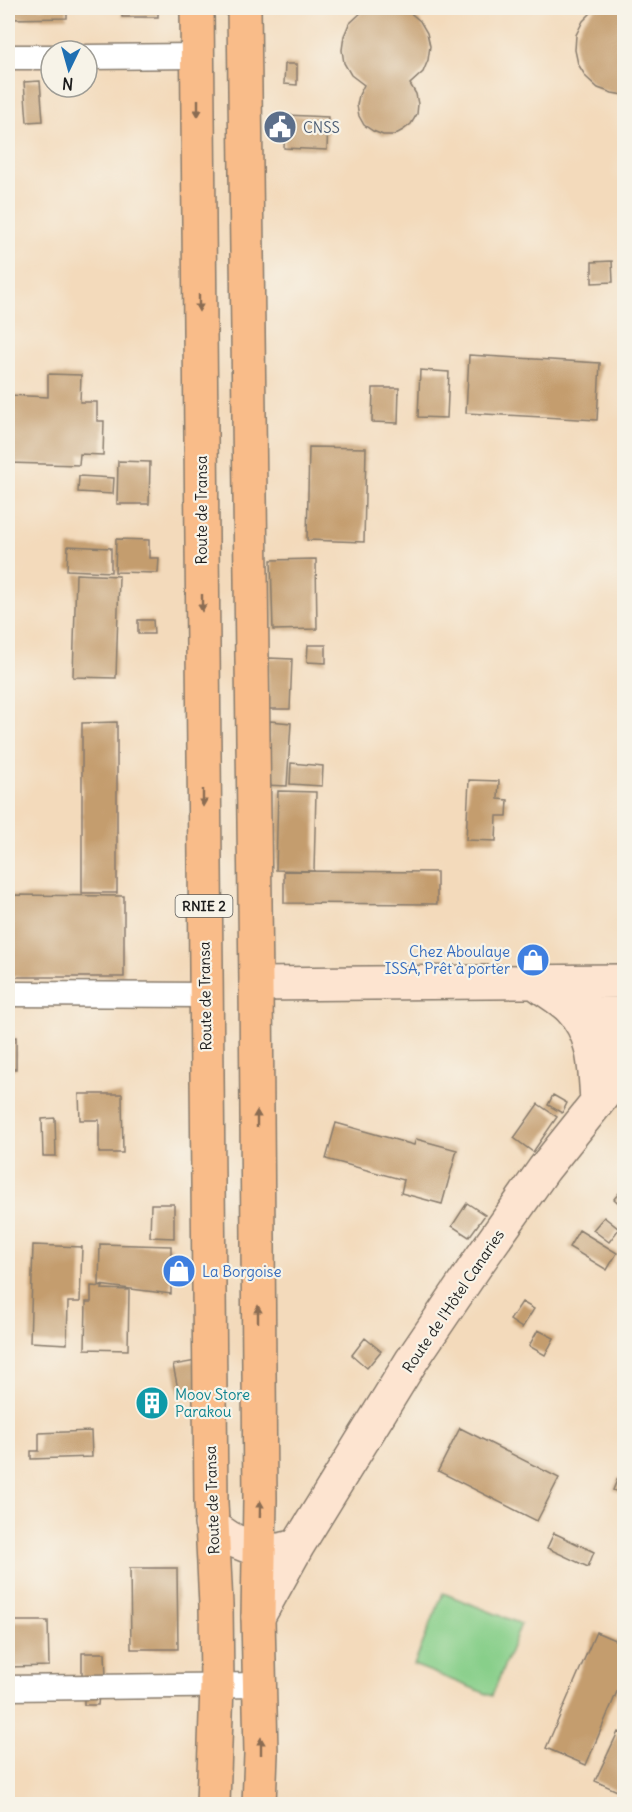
<svg xmlns="http://www.w3.org/2000/svg" width="632" height="1812" font-family="Delius,sans-serif">
	<style>
		.green { fill: #88cf8a; stroke: #527653; stroke-width: 1.5 }
		.building { fill: #c49d6e }
		.lines { fill: none; stroke-linecap: round; stroke-linejoin: round }
		.street-casing { stroke: #887b6c; stroke-width: 27 }
		.secondary-casing { stroke: #887b6c; stroke-width: 36 }
		.primary-casing { stroke: #887b6c; stroke-width: 36 }
		.street { stroke: #fff; stroke-width: 24 }
		.secondary { stroke: #fde4d0; stroke-width: 33 }
		.primary { stroke: #f9bc89; stroke-width: 33 }
		.oneway { fill: #8a6c52 }
		.labels { text-anchor: middle; dominant-baseline: central; stroke-width: 4.5; stroke-linejoin: round; paint-order: stroke }
		.shield { fill: #f7f3e8; stroke: #5e5c59; stroke-width: 1.5 }
		.shield-label { font-size: 14px; font-weight: bold; fill: #1c1c1c }
		.service-label { font-size: 15px; fill: #4e5e75; stroke: #f7f3e8; text-anchor: start }
		.street-label { font-size: 15px; fill: #1c1c1c; stroke: #f7f3e8 }
		.shop-label { font-size: 15px; fill: #366cbe; stroke: #f7f3e8; text-anchor: end }
		.culture-label { font-size: 15px; fill: #0d838f; stroke: #f7f3e8; text-anchor: start }
	</style>
	<rect width="100%" height="100%" fill="#f7f3e8"/>
	<filter id="ink" filterUnits="userSpaceOnUse"><feTurbulence type="fractalNoise" baseFrequency=".0167" numOctaves="2"/><feDisplacementMap in="SourceGraphic" scale="12" xChannelSelector="R" yChannelSelector="G"/><feConvolveMatrix kernelMatrix="1 2 1 2 8 2 1 2 1" color-interpolation-filters="sRGB"/></filter>
	<filter id="wash" filterUnits="userSpaceOnUse"><feTurbulence type="fractalNoise" baseFrequency=".008" numOctaves="4" result="noise"/><feDisplacementMap in="SourceGraphic" scale="24" xChannelSelector="R" yChannelSelector="G"/><feGaussianBlur stdDeviation="1.35" result="paint"/><feColorMatrix in="noise" values="0 0 0 0 0 0 0 0 0 0 0 0 0 0 0 0 0 1.4 0 .05"/><feComposite in="paint" operator="in"/></filter>
	<g filter="url(#wash)">
		<rect width="100%" height="100%" fill="#f3dabb"/>
		<path class="green" d="M443,1593L521,1624L492,1696L414,1665Z"/>
		<g id="blocks">
			<path class="building" d="M9,8H67V18L9,19Z
				M122,8H158V17H122Z
				M358,8H410L407,10L420,21L427,33L430,46L428,60L423,72L410,84L416,94L418,104L417,114L411,124L403,130L394,135H383L373,131L364,125L359,116L357,105L359,95L364,85L351,75L344,63L342,50L344,36L349,24L363,11Z
				M596,8H624V95L612,93L598,88L586,77L578,64L575,50L576,35L583,21Z
				M285,64H297V85L284,84Z
				M40,81L43,121L27,122L24,82Z
				M286,115L328,117L327,150L284,148Z
				M612,261L613,282L592,283V262Z
				M620,327H624V350H619Z
				M469,355L600,363L597,420L466,413Z
				M420,370L449,372L447,418L418,417Z
				M48,374L81,375L80,402H97V421H104L103,455L80,454L79,465L8,463V395L48,397Z
				M373,388H399L398,423L372,422Z
				M309,447L366,448L364,542L307,540Z
				M118,461L150,462L149,504H117Z
				M79,476L114,478L113,494L78,492Z
				M116,539L149,540V558H159L158,573L115,572Z
				M68,546L111,548V572L67,570Z
				M316,559L317,629L273,630L271,560Z
				M76,574L119,576L116,678L73,677Z
				M138,620H153L154,634H138Z
				M308,645H326V663L307,662Z
				M269,658L292,659L290,709H267Z
				M270,721L291,723L287,786L265,785Z
				M117,722V893H82V723Z
				M291,763L323,766L322,786L290,784Z
				M469,780L499,781L498,799L508,800L507,816H497L496,841L466,840Z
				M278,791L316,792L314,871L276,870Z
				M284,871L437,872V904L284,903Z
				M8,895L124,896V977H8Z
				M16,1037V1069H8V1038Z
				M79,1094H122L123,1153H99V1120H80Z
				M553,1095L567,1103L562,1113L548,1105Z
				M538,1104L557,1117L533,1152L514,1138Z
				M55,1118L56,1156H43L42,1119Z
				M336,1123L414,1145L416,1139L457,1150L442,1204L401,1193L404,1180L326,1159Z
				M624,1187V1208L614,1199Z
				M467,1203L485,1215L469,1237L452,1226Z
				M151,1204H174V1238L150,1237Z
				M604,1217L619,1229L609,1242L593,1230Z
				M579,1230L617,1253L607,1270L569,1247Z
				M100,1244L171,1246V1294L99,1285Z
				M33,1245L82,1247L80,1302H68L67,1344L30,1342Z
				M91,1286L103,1287L102,1289L129,1290L128,1350L85,1349L86,1302H91Z
				M522,1302L534,1309L522,1328L510,1320Z
				M538,1330L554,1338L545,1355L529,1346Z
				M365,1338L381,1351L367,1368L352,1355Z
				M196,1361L202,1390L179,1394L173,1365Z
				M460,1428L559,1478L537,1521L438,1471Z
				M91,1431L92,1457L31,1459V1451H39V1433Z
				M618,1478L624,1480V1494L613,1490Z
				M554,1533L594,1552L588,1567L547,1548Z
				M130,1568H177L178,1649H131Z
				M8,1621H48L49,1666L8,1667Z
				M596,1632L624,1644V1675L586,1765L546,1748Z
				M82,1653H105L106,1678L82,1679Z
				M84,1695H99L98,1705H84Z
				M618,1732L624,1735V1794L595,1781Z"/>
		</g>
	</g>
	<g filter="url(#ink)">
		<use href="#blocks" fill-opacity="0" stroke="#887b6c" stroke-width="1.5"/>
		<g class="lines">
			<g class="street-casing">
				<path id="street" d="M8,57H51
					M87,57L197,56
					M8,994L205,995
					M8,1688L260,1685"/>
			</g>
			<g class="secondary-casing">
				<path id="secondary" d="M535,982C546,991 560,998 570,1008C595,1033 595,1069 597,1102
					M592,982L608,1008L620,1035L624,1063
					M256,984L624,981
					M211,1524C230,1542 261,1556 288,1548
					M258,1617L298,1545L412,1360L477,1264L544,1169L624,1069"/>
			</g>
			<g class="primary-casing">
				<path id="primary" d="M197,8L211,1502L216,1605L217,1685L213,1804
					M244,8L256,984L260,1500L258,1617L261,1754L259,1804"/>
			</g>
			<use href="#street" class="street"/>
			<use href="#secondary" class="secondary"/>
			<use href="#primary" class="primary"/>
		</g>
		<defs><path id="oneway-solid" d="M-6-.8H1V-3.2L6.5 0L1 3.2V.8H-6Z" transform="scale(1.5)"/></defs>
		<g class="oneway">
			<use href="#oneway-solid" transform="translate(198 108) rotate(90)"/>
			<use href="#oneway-solid" transform="translate(199 303) rotate(90)"/>
			<use href="#oneway-solid" transform="translate(202 603) rotate(90)"/>
			<use href="#oneway-solid" transform="translate(203 798) rotate(90)"/>
			<use href="#oneway-solid" transform="translate(257 1119) rotate(-90)"/>
			<use href="#oneway-solid" transform="translate(258 1314) rotate(-90)"/>
			<use href="#oneway-solid" transform="translate(260 1509) rotate(-89)"/>
			<use href="#oneway-solid" transform="translate(261 1746) rotate(-90)"/>
		</g>
	</g>
	<defs>
		<g id="civic-disc" transform="scale(1.725)"><circle r="9.5" fill="#5c6f8a" stroke="#f7f3e8"/><path d="M-.6-6.5H3V-4.5H.6V-3L4-1V1h2V6H-6V1h2V-1L-.6-3ZM-1.2 2.5V6h2.4V2.5Z" fill="#fff"/></g>
		<g id="shop-disc" transform="scale(1.725)"><circle r="9.5" fill="#3f7fe0" stroke="#f7f3e8"/><path d="M-5-2.5h2.3a2.7 3.5 0 0 1 5.4 0H5L5.5 6h-11ZM-1.5-2.5h3a1.5 2.3 0 0 0-3 0Z" fill="#fff"/></g>
		<g id="building-disc" transform="scale(1.725)"><circle r="9.5" fill="#0f9aa8" stroke="#f7f3e8"/><path d="M-4-6H4V6H1V3H-1V6H-4ZM-2.5-4.3h1.7v1.8h-1.7ZM.8-4.3h1.7v1.8H.8ZM-2.5-1h1.7V.8h-1.7ZM.8-1h1.7V.8H.8Z" fill="#fff"/></g>
	</defs>
	<g fill-rule="evenodd">
		<use href="#civic-disc" x="280" y="127"/>
		<use href="#shop-disc" x="533" y="960"/>
		<use href="#shop-disc" x="179" y="1271"/>
		<use href="#building-disc" x="152" y="1403"/>
	</g>
	<g class="labels">
		<rect class="shield" x="175.5" y="895" width="57" height="22" rx="4.5"/>
		<g class="shield-label">
			<text x="204" y="906">RNIE 2</text>
		</g>
		<g class="service-label">
			<text x="303" y="127">CNSS</text>
		</g>
		<g class="street-label">
			<text transform="translate(201 510) rotate(-90)">Route de Transa</text>
			<text transform="translate(205 996) rotate(-91)">Route de Transa</text>
			<text transform="translate(453 1301) rotate(-56)">Route de l'Hôtel Canaries</text>
			<text transform="translate(212 1500) rotate(-92)">Route de Transa</text>
		</g>
		<g class="shop-label">
			<text x="510" y="951">Chez Aboulaye<tspan x="510" dy="17">ISSA, Prêt à porter</tspan></text>
			<text x="202" y="1271" text-anchor="start">La Borgoise</text>
		</g>
		<g class="culture-label">
			<text x="175" y="1394">Moov Store<tspan x="175" dy="17">Parakou</tspan></text>
		</g>
	</g>
	<rect width="632" height="1812" fill="none" stroke="#f7f3e8" stroke-width="30"/>
	<g transform="translate(69 69) rotate(185)"><circle r="28" fill="#f7f3e8" stroke="#9f9d96" stroke-width="1.5"/>
	<path d="M0-4.5L10 22L0 15L-10 22Z" fill="#1f6fb2"/>
	<text y="-9" font-size="16" font-weight="bold" text-anchor="middle" fill="#1c1c1c">N</text>
	</g>
</svg>
